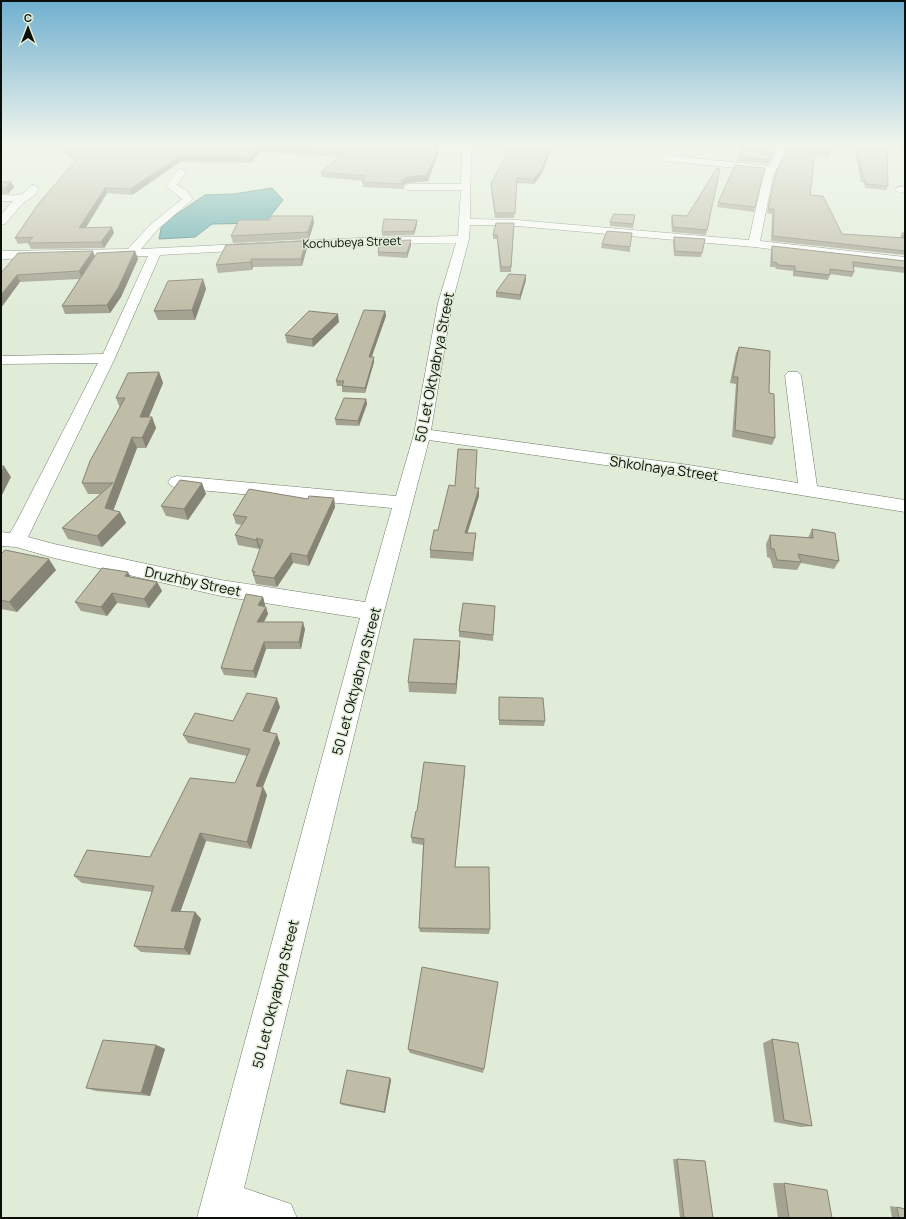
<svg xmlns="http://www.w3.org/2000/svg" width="906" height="1219" font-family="Manrope,sans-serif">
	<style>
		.water { fill: #5da7aa; stroke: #44797a }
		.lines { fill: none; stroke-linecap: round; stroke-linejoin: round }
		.minor-casing { stroke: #707a69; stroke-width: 1 }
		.minor { fill: #fff; fill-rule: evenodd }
		.wall { fill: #a4a290 }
		.shaded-wall { fill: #868475 }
		.building { fill: #bfbca7; stroke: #868475 }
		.labels { text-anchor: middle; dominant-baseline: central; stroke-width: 3; stroke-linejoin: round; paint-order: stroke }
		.far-street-label { font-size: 12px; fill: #0b0f09; stroke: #e0ecd8 }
		.street-label { font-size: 14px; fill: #0b0f09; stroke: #e0ecd8 }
	</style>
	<rect width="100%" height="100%" fill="#e0ecd8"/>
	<path class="water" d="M272,188L283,200L265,223L212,224L195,237L159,239L162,224L205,195L234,194Z"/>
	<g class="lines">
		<g class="minor-casing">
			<path id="minor" d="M362,143H391L465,149L471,143H479L471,152L470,219L517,220L749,240L763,176L766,171L665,161L660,158L665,155L769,166L782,143H790L773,176L760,241L905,257V265L754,247L517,226L470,225L469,239L452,303L431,430L689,465L798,483L785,375L788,372H798L801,375L817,486L905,500V512L689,477L429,440L384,612L244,1188L291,1204L297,1218H197L360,618L221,596L54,558L16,547L1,546V532L10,533L17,521L98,363L1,364V356L103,354L148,256L1,259V251L128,249L150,225L182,199L166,186L178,170L181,169L186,172L177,185L186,190L193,199L158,229L141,249L359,238L458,236L461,190H408L403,187L408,184H461L462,154L366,146ZM456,243L438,303L414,434L396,496L177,476L171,478L168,482L171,486L177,488L392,508L365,602L221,580L54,544L28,537L115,358L160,255L359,244Z
				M34,185L39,188L35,195L23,203L5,224L1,225V215L13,201H1V195C14,195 23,198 30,186Z
				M905,186V192L900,193L895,190L896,188Z"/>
		</g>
		<use href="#minor" class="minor"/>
	</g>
	<path class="wall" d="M55,143H367L438,148V154L428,181L407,183L404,185V189L363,187L362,182L363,181L322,177L321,172L340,157L259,152L251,163L180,162L132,195L107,193L85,228L114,233L104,248L31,249L28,243L18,244L15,238L75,161L56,145Z
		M405,143H444L442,146Z
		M735,143H776L770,156L773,154L772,158L768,164L737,161L744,144Z
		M790,143H837L828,157L814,156L810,195L842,234L900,238L902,233L905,238V255L771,241L772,214L767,213L776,172Z
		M897,143H905V158Z
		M856,146L888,186L886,190L865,188L864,183L861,182L855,150Z
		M543,172L534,184L517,183L514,218H495L491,189V184Z
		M1,182H11L14,187L8,194H1Z
		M718,203L755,207L754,212L717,207Z
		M635,215L633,228L610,226V222Z
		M672,215L707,230L706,235L672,232L671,220Z
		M417,220V224L414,235L382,236V232Z
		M314,223L309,239L233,243L231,236Z
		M514,223L511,272H500L497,239H493V235Z
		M674,237L705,239L701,257L674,256L673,241Z
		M602,244L630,247V252L601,248Z
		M411,245L407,258L378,256V252Z
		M772,246L905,261V273L854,267V272L852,277L830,274L828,280L793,276V271L776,269L775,267H770L771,251Z
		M307,248L302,266L253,267L252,270L218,273L216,265Z
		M135,251L138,259L121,297L110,313L65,314L62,306L79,279L20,282L1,273L95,256Z
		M526,275V280L520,300L496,297V292Z
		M203,279L206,289L195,320H158L154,311Z
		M385,311L386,316L371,357L374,362L365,393L342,392V386H337L336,381Z
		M339,322L313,347L287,343L285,335Z
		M739,347L769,393L775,438L772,445L732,437L736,384L730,383L736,353Z
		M159,372L163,383L149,417H152L156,428L146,448H137L113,511L120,512L126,523L102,547L68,539L62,528L100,494H88L82,483L120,408L116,398Z
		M366,399L367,404L359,426L336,425L335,419Z
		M475,488H479V496L467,533H476L475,541L473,561L430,558V550Z
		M206,494L188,520L166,516L161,506Z
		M334,498L335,507L309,566L293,563L277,587L256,584L252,571L261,547H260L259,549L238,545L235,535L242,525L236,524L233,515L308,499Z
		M812,529L839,561L834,569L801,563L797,570L773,568L770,558L767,557L766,544L770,535L808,538Z
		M1,554L56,570L17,612L1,609Z
		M128,572L130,577L157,582L162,591L149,608L117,603L107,616L81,611L75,602Z
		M263,597L265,605L264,607H266L268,614L264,622L305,629L301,649H266L256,678L224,675L221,668Z
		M495,606L493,641L459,637V631Z
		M460,641V652L456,694L409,692L408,682Z
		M499,697L545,721L544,726L499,725Z
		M280,707L270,732L280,743L263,787L267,795L251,849L206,841L180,912H195L201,919L190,955L141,952L134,946L152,892L82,883L74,876L150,857L235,783L247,756L188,743L183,735L233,721Z
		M465,772L455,867L490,929L489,934L420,932L419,928L423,845L412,843L411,837L417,811Z
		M772,1039L812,1126L801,1127L774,1122L763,1043Z
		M156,1045L165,1049L150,1096L96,1091L86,1088Z
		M408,1049L484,1069L483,1073L410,1053Z
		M390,1078L391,1080L385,1113L342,1105L340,1103Z
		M673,1159H677L713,1218H680Z
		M773,1183H784L832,1218H778Z
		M890,1206L897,1207L905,1218H892Z"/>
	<path class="shaded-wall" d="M551,143H553L543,172L534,184V179Z
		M836,143H837L828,157L829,153Z
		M258,147L259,152L251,163L250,158Z
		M438,148V154L428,181L407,183L404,185V184L401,181Z
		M773,154L772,158L768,164Z
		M179,157L180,162L132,195L130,189Z
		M11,182L14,187L8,194L6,188Z
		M105,188L107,193L82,234L79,228Z
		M313,216L314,223L309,239L308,232Z
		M417,220V224L414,235V231Z
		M112,227L114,233L104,248L101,242Z
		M411,240V245L407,258V253Z
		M306,241L307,248L302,266L301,259Z
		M93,251L96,259L82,279L79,271Z
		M135,251L138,259L121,297L110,313L107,305Z
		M251,259L253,267L252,270L251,262Z
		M17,275L20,282L1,308V295Z
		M526,275V280L520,300V295Z
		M203,279L206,289L195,320L192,310Z
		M385,311L386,316L370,362L369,357Z
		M338,314L339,322L313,347L312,339Z
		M374,357V362L365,393V388Z
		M159,372L163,383L144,428L140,417Z
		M366,399L367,404L359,426L358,421Z
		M152,417L156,428L146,448L142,438Z
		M132,437L137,448L110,519L105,508Z
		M4,466L11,477L1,497V473Z
		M202,483L206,494L188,520L184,509Z
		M479,488V496L465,541V533Z
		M334,498L335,507L309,566L307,556Z
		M120,512L126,523L102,547L97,536Z
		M476,533L475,541L473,561V553Z
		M257,538L260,547L259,549L256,540Z
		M291,553L293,563L277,587L274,578Z
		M49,559L56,570L17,612L9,602Z
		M128,572L133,582L125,576Z
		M157,582L162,591L149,608L144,599Z
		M112,593L117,603L107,616L101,607Z
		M263,597L265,605L260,613L258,605Z
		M266,607L268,614L260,629L257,622Z
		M303,622L305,629L301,649L299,642Z
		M460,641V652L456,694V684Z
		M264,642L266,649L256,678L253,671Z
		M277,698L280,707L266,740L263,731Z
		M277,734L280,743L260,794L256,786Z
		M263,787L267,795L251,849L247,842Z
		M200,833L206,841L178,918L171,911Z
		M195,912L201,919L190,955L184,949Z
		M156,1045L165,1049L150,1096L141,1093Z
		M390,1078L391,1080L385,1113L384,1112Z"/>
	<path class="building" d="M57,143H367L438,148L427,175L407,177L401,181L404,184L362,182L366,176L321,172L345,152L258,147L250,158L179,157L130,189L105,188L79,228L112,227L101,242L28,243L33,237L15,238L39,203L77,159Z
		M512,143H551L543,167L534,179L517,178L515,213H495L491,184Z
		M745,143H775L769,157L773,154L770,160L739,157Z
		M790,143H836L829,153L815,152L810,195L823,196L842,234L905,238V251L773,236L774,209H768L776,172Z
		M901,143H905V149Z
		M856,146L887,149L888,186L866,184L865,179L863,178Z
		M735,165L765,168L755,207L718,203Z
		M717,168L720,169L707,230L673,227L672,215L687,216Z
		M1,182H11L6,188H1Z
		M614,214L635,215L633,224L610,222Z
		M272,216H313L308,232L231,236L239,220H270Z
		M384,219L417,220L414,231L382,232Z
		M496,223H514L511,267H501L497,235H493Z
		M607,231L632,233L630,247L602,244Z
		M902,233H905V238Z
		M674,237L705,239L702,253L675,251Z
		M411,240L407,253L378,252L380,241Z
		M306,241L301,259H251V262L216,265L226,245Z
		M772,246L905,261V268L853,262L854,272L830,269V275L795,271V266L777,265V263L772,262Z
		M93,251L79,271L17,275L1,295V273L18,253Z
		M135,251L118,288L107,305L62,306L97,253Z
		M509,274L526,275L520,295L496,292Z
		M203,279L192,310L154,311L168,281Z
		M364,310L385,311L369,357H374L365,388L342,386L344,381H336Z
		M309,311L338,314L312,339L285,335Z
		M739,347L770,351L769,393L774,394L775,438L735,430L738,377H733Z
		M159,372L140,417H152L142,438L132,437L105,508L120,512L97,536L62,528L113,483H82L90,461L125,398H116L128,373Z
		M344,398L366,399L358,421L335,419Z
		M458,449L477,450L475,488H479L465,533H476L473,553L430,550L434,530H438L449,485L455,486Z
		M1,466H4L1,473Z
		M180,480L202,483L184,509L161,506Z
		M249,489L308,499L309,496L334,498L307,556L291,553L274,578L253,575L255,572L252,571L263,540L257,538L256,540L235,535L247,517L233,515Z
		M812,529L835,533L839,561L798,554L801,562L777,560L774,549H771L770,535L813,538Z
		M5,550L49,559L9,602L1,600V554Z
		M102,568L128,572L125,576L157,582L144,599L112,593L101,607L75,602Z
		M246,594L263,597L258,605L266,607L257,622H303L299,642H264L253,671L221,668Z
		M463,603L495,606L493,635L459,631Z
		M414,639L460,641L456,684L408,682Z
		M247,693L277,698L263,731L277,734L256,786L263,787L247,842L200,833L171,911L195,912L184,949L134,946L154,886L74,876L87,850L150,857L190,778L235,783L250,749L183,735L195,713L233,721Z
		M499,697L543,698L545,721L499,720Z
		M424,762L465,766L455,867H489L490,929L419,928L424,839L411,837L416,811H417Z
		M422,967L498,982L484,1069L408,1049Z
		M772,1039L798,1043L812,1126L784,1120Z
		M103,1040L156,1045L141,1093L86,1088Z
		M347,1070L390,1078L384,1112L340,1103Z
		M677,1159L705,1161L713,1218H684Z
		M784,1183L827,1190L832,1218H789Z
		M897,1207L905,1209V1218H899Z"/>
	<linearGradient id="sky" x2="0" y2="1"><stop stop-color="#70afcf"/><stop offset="0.46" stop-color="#f1f6ed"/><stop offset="1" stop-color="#f1f6ed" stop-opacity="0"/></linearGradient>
	<rect width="906" height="313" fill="url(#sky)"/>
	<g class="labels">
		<g class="far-street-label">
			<text transform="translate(352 242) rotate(-2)">Kochubeya Street</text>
		</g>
		<g class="street-label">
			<text transform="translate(434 367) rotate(-79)">50 Let Oktyabrya Street</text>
			<text transform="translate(664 468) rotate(8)">Shkolnaya Street</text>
			<text transform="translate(193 581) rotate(12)">Druzhby Street</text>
			<text transform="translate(356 681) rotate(-75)">50 Let Oktyabrya Street</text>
			<text transform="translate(275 994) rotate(-76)">50 Let Oktyabrya Street</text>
		</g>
	</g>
	<rect width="906" height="1219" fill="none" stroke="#0b0f09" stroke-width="4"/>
	<g transform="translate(28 28)" stroke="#e0ecd8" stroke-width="3" paint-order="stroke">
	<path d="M0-3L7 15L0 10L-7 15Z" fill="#0b0f09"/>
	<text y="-6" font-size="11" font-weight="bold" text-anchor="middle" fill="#0b0f09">С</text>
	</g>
</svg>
